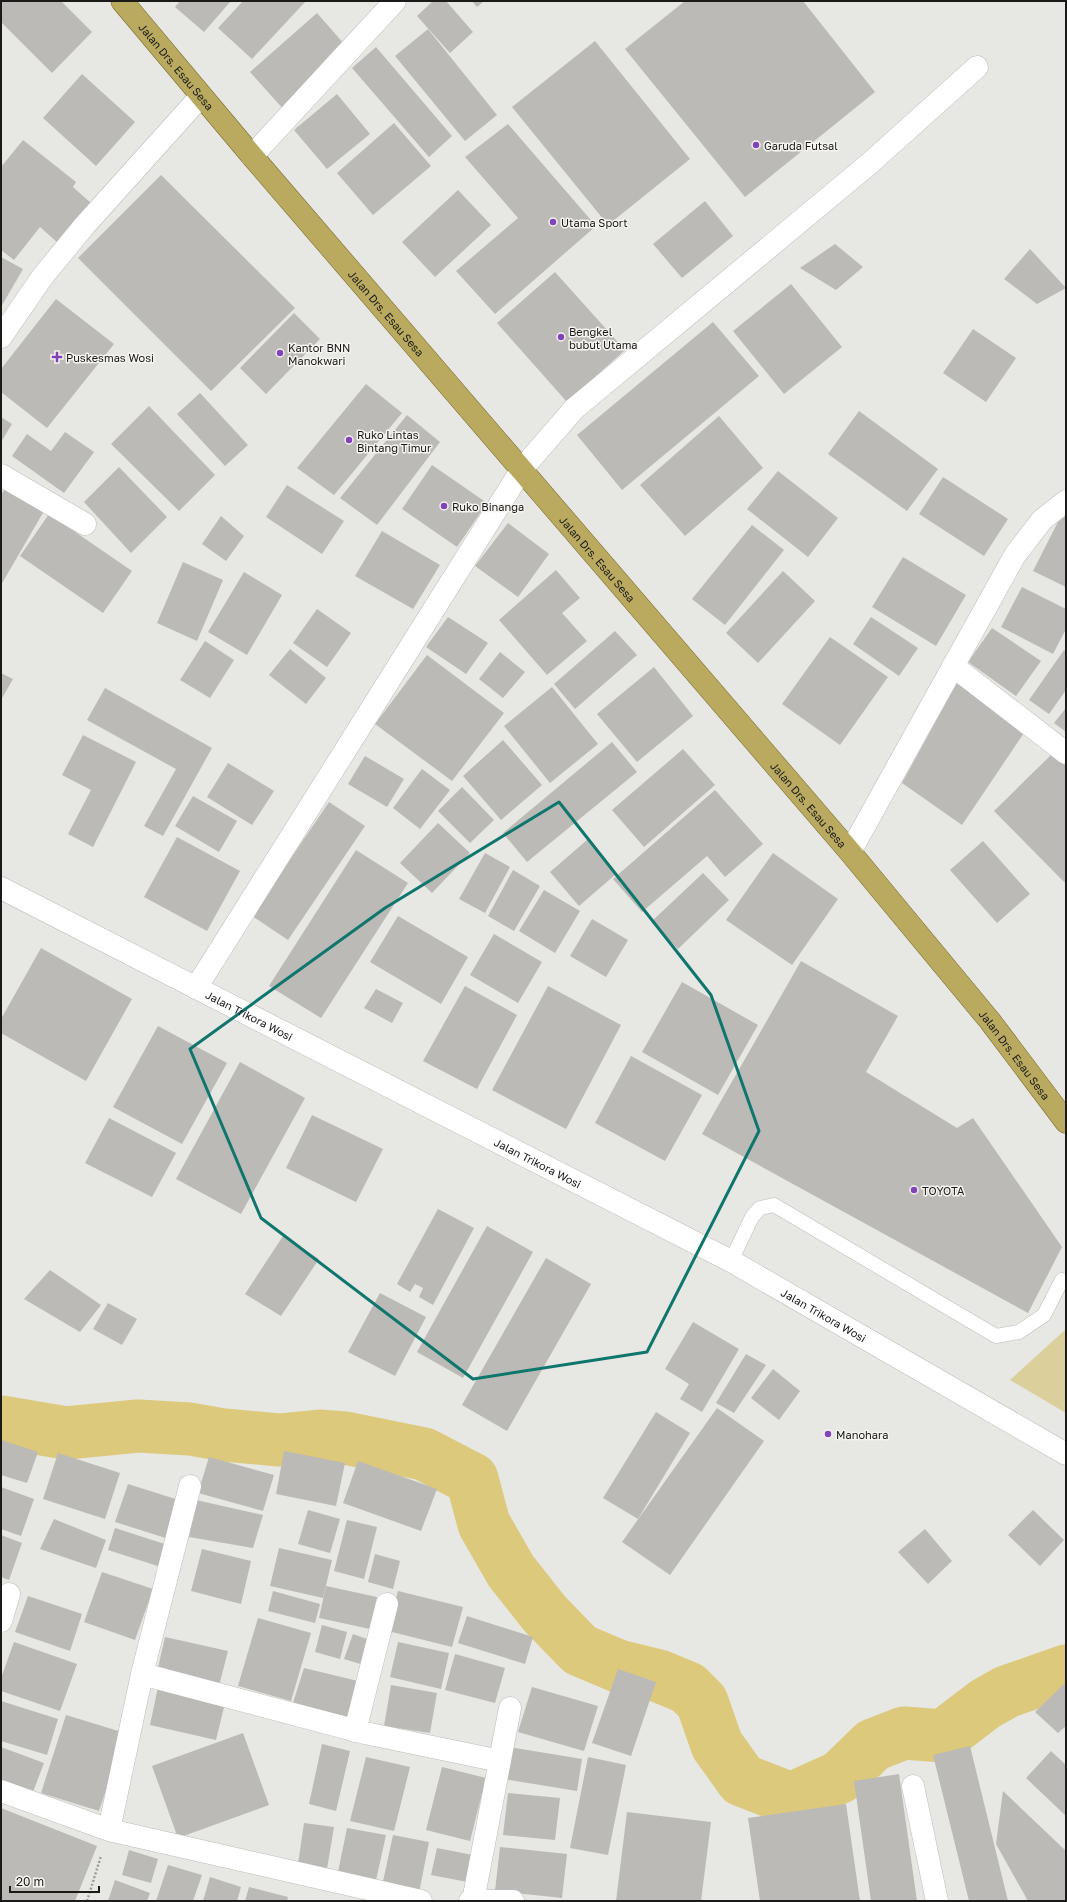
<svg xmlns="http://www.w3.org/2000/svg" width="1067" height="1902" font-family="'Golos Text',sans-serif">
	<style>
		.green { fill: #dbcf9b }
		.lines { fill: none; stroke-linecap: round; stroke-linejoin: round }
		.river { stroke: #dcc97b; stroke-width: 53 }
		.building { fill: #bbbab6 }
		.service-casing { stroke: #bdbcb9; stroke-width: 15 }
		.minor-casing { stroke: #bdbcb9; stroke-width: 23 }
		.tertiary-casing { stroke: #bdbcb9; stroke-width: 23 }
		.trunk-casing { stroke: #77692c; stroke-width: 23 }
		.path { stroke: #9c9c99; stroke-width: 2.5; stroke-dasharray: 2 2; stroke-linecap: butt }
		.service { stroke: #fff; stroke-width: 14 }
		.minor { stroke: #fff; stroke-width: 22 }
		.tertiary { stroke: #fff; stroke-width: 22 }
		.trunk { stroke: #baaa5f; stroke-width: 22 }
		.marked { fill: none; stroke: #0f766e; stroke-width: 3; stroke-linejoin: round }
		.poi-dot { fill: #8343b8; stroke: #f5f4f0; stroke-width: 1.5 }
		.labels { text-anchor: middle; dominant-baseline: central; stroke-width: 3; stroke-linejoin: round; paint-order: stroke }
		.street-label { font-size: 11px; fill: #1b1a19; stroke: #f5f4f0 }
		.poi-label { font-size: 11px; fill: #1b1a19; stroke: #f5f4f0; text-anchor: start }
	</style>
	<rect width="100%" height="100%" fill="#e7e7e3"/>
	<path class="green" d="M1066,1329V1413L1010,1380Z"/>
	<g class="lines">
		<path class="river" d="M1,1422L66,1433L138,1426L190,1429L224,1435L279,1440L319,1436L345,1438L424,1454L472,1479L484,1524L511,1571L545,1614L580,1650L618,1666L659,1676L688,1688L702,1702L717,1745L742,1780L791,1799L840,1777L873,1745L904,1733L943,1736L985,1704L1006,1692L1066,1671"/>
	</g>
	<path class="building" d="M1,1H61L92,32L52,73L1,22Z
		M180,1H231L204,32L175,7Z
		M243,1H306L252,59L218,28Z
		M433,1H446L473,32L450,53L417,16Z
		M472,1H484L477,7Z
		M685,1H803L875,92L745,197L625,49Z
		M317,13L352,53L285,111L250,72Z
		M428,29L497,115L465,141L395,56Z
		M595,41L690,159L608,225L512,107Z
		M376,47L452,136L429,157L352,68Z
		M82,74L135,122L96,166L43,118Z
		M337,94L370,134L327,169L294,130Z
		M394,123L431,166L373,215L337,173Z
		M508,124L596,226L495,314L456,271L518,218L465,157Z
		M23,140L76,182L73,187L92,204L58,243L40,227L14,260L1,250V167Z
		M161,175L295,308L211,391L78,258Z
		M458,190L491,225L435,277L402,242Z
		M705,201L733,236L682,278L653,244Z
		M835,244L863,267L836,290L800,268Z
		M1030,249L1066,288L1037,304L1004,279Z
		M1,257L23,269L1,307Z
		M555,272L625,350L567,402L497,323Z
		M791,284L842,347L784,394L733,331Z
		M56,299L114,344L47,428L1,392V369Z
		M294,313L320,339L266,394L240,368Z
		M713,322L759,376L622,490L577,435Z
		M973,329L1016,358L986,402L943,373Z
		M366,384L402,413L334,495L297,468Z
		M200,393L248,445L225,466L177,414Z
		M149,406L215,475L179,511L111,444Z
		M859,411L938,469L907,511L828,454Z
		M407,415L440,442L377,525L340,498Z
		M719,416L763,468L685,536L640,485Z
		M1,417L12,424L1,442Z
		M65,432L94,452L64,493L12,456L27,434L51,451Z
		M432,465L487,503L457,547L402,509Z
		M119,467L167,517L131,553L84,502Z
		M778,471L838,518L808,557L747,509Z
		M943,477L1008,519L984,556L919,514Z
		M287,485L344,521L322,554L266,517Z
		M5,489L44,511L1,585V495Z
		M49,514L132,571L103,613L20,556Z
		M1062,514L1066,516V587L1033,571Z
		M221,516L244,536L226,561L202,544Z
		M508,523L549,554L518,597L475,566Z
		M752,525L784,550L725,625L692,599Z
		M382,531L440,565L413,609L355,576Z
		M903,557L966,595L936,646L872,607Z
		M183,562L223,580L197,641L157,623Z
		M556,570L580,598L562,613L587,641L547,675L499,620Z
		M783,571L815,601L758,663L726,633Z
		M244,572L282,595L247,655L208,632Z
		M1022,587L1066,609V629L1053,654L1001,627Z
		M317,609L351,633L327,667L293,643Z
		M448,617L488,643L466,674L426,647Z
		M871,617L918,648L899,676L853,644Z
		M992,628L1041,661L1016,696L968,662Z
		M615,631L637,655L575,709L554,684Z
		M830,637L888,677L840,745L782,704Z
		M205,641L234,660L210,698L180,680Z
		M290,649L326,678L306,704L269,675Z
		M1064,650L1066,652V690L1049,714L1029,700Z
		M500,652L525,672L503,698L479,679Z
		M427,655L504,713L452,781L375,724Z
		M654,667L693,716L637,762L597,714Z
		M1,673L13,679L1,700Z
		M958,681L1028,727L962,825L902,783Z
		M552,687L598,744L550,783L504,726Z
		M105,688L212,748L163,836L144,826L176,769L87,720Z
		M1066,708V732L1054,723Z
		M83,735L136,762L93,847L68,834L91,790L62,775Z
		M503,740L542,785L501,820L463,776Z
		M612,742L637,772L527,862L503,833Z
		M683,749L715,785L644,847L612,810Z
		M1055,751L1066,762V881L1064,882L994,811Z
		M365,756L404,779L387,807L348,784Z
		M228,763L274,791L252,825L207,797Z
		M422,769L450,790L420,829L393,808Z
		M462,787L494,820L470,843L438,811Z
		M715,790L763,844L725,877L707,856L642,912L613,879Z
		M193,796L237,821L219,852L175,826Z
		M329,802L365,826L288,940L252,916Z
		M438,823L470,853L432,893L400,863Z
		M177,837L240,871L207,931L144,897Z
		M587,840L616,874L579,906L550,872Z
		M983,841L1030,894L997,923L950,870Z
		M356,850L408,883L321,1018L269,986Z
		M485,853L510,867L485,913L459,899Z
		M773,853L838,899L792,965L726,920Z
		M513,870L540,886L514,931L488,916Z
		M703,873L729,900L678,949L651,922Z
		M544,890L580,911L555,953L519,931Z
		M398,916L468,957L441,1004L370,962Z
		M592,919L628,940L606,977L570,956Z
		M494,934L542,962L518,1003L470,975Z
		M41,948L132,999L86,1081L1,1033V1019Z
		M801,961L898,1016L866,1072L957,1128L973,1118L1062,1247L1028,1313L702,1134Z
		M682,982L758,1025L718,1095L642,1052Z
		M465,986L517,1015L477,1089L423,1061Z
		M548,986L621,1025L566,1129L492,1090Z
		M376,989L403,1003L392,1023L364,1008Z
		M158,1026L227,1063L182,1144L113,1107Z
		M631,1056L702,1095L665,1161L595,1123Z
		M240,1062L305,1098L241,1214L176,1179Z
		M312,1115L383,1149L356,1202L286,1168Z
		M109,1118L176,1153L152,1197L85,1163Z
		M438,1209L474,1228L433,1305L419,1297L423,1288L415,1284L410,1292L397,1284Z
		M487,1226L533,1252L463,1378L417,1352Z
		M283,1236L319,1259L281,1316L245,1294Z
		M546,1258L591,1284L507,1431L462,1405Z
		M50,1270L101,1305L80,1332L24,1299Z
		M380,1293L426,1317L395,1376L348,1352Z
		M108,1303L137,1319L122,1345L93,1329Z
		M693,1322L739,1349L702,1412L680,1399L689,1384L665,1369Z
		M746,1354L766,1365L734,1413L716,1403Z
		M773,1369L800,1391L779,1420L751,1398Z
		M717,1408L764,1441L670,1575L622,1542Z
		M656,1412L690,1433L638,1519L603,1498Z
		M1,1440L38,1452L27,1483L1,1475Z
		M284,1451L345,1463L336,1506L276,1494Z
		M58,1453L120,1473L105,1519L43,1499Z
		M209,1457L274,1475L263,1511L198,1493Z
		M358,1461L437,1489L421,1531L343,1503Z
		M128,1484L185,1502L172,1540L115,1522Z
		M1,1487L34,1499L21,1536L1,1529Z
		M196,1500L263,1515L253,1548L189,1537Z
		M308,1510L340,1519L330,1553L298,1544Z
		M1033,1510L1064,1540L1040,1566L1008,1535Z
		M54,1519L106,1540L96,1568L40,1549Z
		M347,1520L377,1527L364,1579L334,1571Z
		M115,1528L171,1546L164,1568L108,1550Z
		M925,1529L952,1561L928,1584L898,1552Z
		M1,1535L22,1543L9,1580L1,1577Z
		M279,1548L332,1560L323,1598L270,1586Z
		M202,1549L251,1561L241,1604L191,1591Z
		M375,1554L400,1561L393,1589L368,1582Z
		M102,1572L153,1589L135,1640L84,1622Z
		M326,1586L377,1597L370,1629L319,1618Z
		M273,1591L320,1604L315,1623L268,1611Z
		M398,1591L463,1607L452,1647L388,1631Z
		M28,1596L82,1614L70,1651L15,1632Z
		M467,1616L533,1637L525,1664L458,1643Z
		M258,1618L311,1633L291,1701L238,1686Z
		M322,1625L347,1632L340,1659L315,1652Z
		M353,1634L375,1642L367,1666L344,1659Z
		M165,1637L228,1651L219,1686L157,1672Z
		M14,1642L77,1664L60,1711L1,1691V1678Z
		M398,1642L449,1653L441,1689L390,1677Z
		M455,1654L505,1668L495,1703L445,1690Z
		M304,1668L362,1682L351,1722L292,1706Z
		M618,1669L656,1682L631,1756L592,1743Z
		M1066,1682V1726L1058,1733L1035,1712Z
		M391,1685L437,1693L430,1733L384,1726Z
		M158,1687L225,1703L216,1740L150,1725Z
		M532,1687L598,1706L584,1751L518,1732Z
		M1,1701L58,1719L47,1755L1,1741Z
		M66,1715L125,1733L99,1811L41,1793Z
		M243,1733L269,1805L178,1838L152,1766Z
		M322,1744L350,1751L336,1811L309,1804Z
		M970,1746L1008,1901H969L933,1755Z
		M1,1747L44,1763L33,1792L1,1781Z
		M509,1747L582,1759L577,1791L504,1779Z
		M1051,1751L1066,1765V1816L1026,1778Z
		M366,1757L410,1767L394,1831L350,1821Z
		M588,1757L626,1765L608,1855L570,1848Z
		M442,1767L486,1778L470,1841L426,1830Z
		M899,1774L917,1901H871L854,1781Z
		M1003,1791L1066,1851V1901H1028L996,1844Z
		M508,1793L560,1798L555,1840L503,1835Z
		M846,1804L860,1901H760L748,1818Z
		M1,1808L97,1846L75,1901H1Z
		M627,1812L711,1822L701,1901H616Z
		M304,1823L334,1827L327,1869L298,1864Z
		M347,1828L386,1835L375,1885L337,1877Z
		M393,1835L429,1842L419,1893L382,1886Z
		M500,1847L567,1854L562,1898L495,1891Z
		M437,1848L478,1856L473,1883L431,1875Z
		M129,1850L158,1859L151,1883L122,1875Z
		M168,1865L202,1875L193,1901H156Z
		M210,1877L241,1887L237,1901H203Z
		M115,1880L150,1893L147,1901H108Z
		M249,1887L288,1897L287,1901H245Z"/>
	<g class="lines">
		<g class="service-casing">
			<path id="service" d="M731,1261L752,1217L760,1208L774,1205L996,1336L1019,1332L1044,1315L1062,1280"/>
		</g>
		<g class="minor-casing">
			<path id="minor" d="M252,156L395,1
				M1,337L43,276L85,225L201,96
				M1,475L85,524
				M953,666L1066,753
				M850,852L1015,555L1042,520L1066,501
				M196,988L522,469L574,409L869,164L977,67
				M1,1621L9,1594
				M142,1674L365,1733L500,1761
				M355,1731L387,1604
				M913,1786L937,1901
				M1,1791L109,1830L421,1901
				M109,1830L142,1674L190,1486
				M470,1901H513
				M473,1901L510,1708"/>
		</g>
		<g class="tertiary-casing">
			<g id="tertiary">
				<path id="s1" d="M1,888L731,1261L1066,1454"/>
			</g>
		</g>
		<g class="trunk-casing">
			<g id="trunk">
				<path id="s2" d="M122,1L252,156L850,852L990,1021L1066,1122"/>
			</g>
		</g>
		<path class="path" d="M87,1901L101,1856"/>
		<use href="#service" class="service"/>
		<use href="#minor" class="minor"/>
		<use href="#tertiary" class="tertiary"/>
		<use href="#trunk" class="trunk"/>
	</g>
	<path class="marked" d="M559,802L711,995L759,1131L647,1352L473,1379L261,1218L190,1049L385,908Z"/>
	<g class="poi-dot">
		<circle cx="756" cy="145" r="4"/>
		<circle cx="553" cy="222" r="4"/>
		<circle cx="561" cy="337" r="4"/>
		<circle cx="280" cy="353" r="4"/>
		<path d="M55 351h4v4h4v4h-4v4h-4v-4h-4v-4h4z"/>
		<circle cx="349" cy="440" r="4"/>
		<circle cx="444" cy="506" r="4"/>
		<circle cx="914" cy="1190" r="4"/>
		<circle cx="828" cy="1434" r="4"/>
	</g>
	<g class="labels">
		<g class="street-label">
			<text stroke="none"><textPath href="#s2" startOffset="85">Jalan Drs. Esau Sesa</textPath></text>
			<text stroke="none"><textPath href="#s2" startOffset="409">Jalan Drs. Esau Sesa</textPath></text>
			<text stroke="none"><textPath href="#s2" startOffset="733">Jalan Drs. Esau Sesa</textPath></text>
			<text stroke="none"><textPath href="#s2" startOffset="1057">Jalan Drs. Esau Sesa</textPath></text>
			<text stroke="none"><textPath href="#s1" startOffset="279">Jalan Trikora Wosi</textPath></text>
			<text stroke="none"><textPath href="#s2" startOffset="1381">Jalan Drs. Esau Sesa</textPath></text>
			<text stroke="none"><textPath href="#s1" startOffset="603">Jalan Trikora Wosi</textPath></text>
			<text stroke="none"><textPath href="#s1" startOffset="927">Jalan Trikora Wosi</textPath></text>
		</g>
		<g class="poi-label">
			<text x="764" y="145">Garuda Futsal</text>
			<text x="561" y="222">Utama Sport</text>
			<text x="569" y="331">Bengkel<tspan x="569" dy="13">bubut Utama</tspan></text>
			<text x="288" y="347">Kantor BNN<tspan x="288" dy="13">Manokwari</tspan></text>
			<text x="66" y="357">Puskesmas Wosi</text>
			<text x="357" y="434">Ruko Lintas<tspan x="357" dy="13">Bintang Timur</tspan></text>
			<text x="452" y="506">Ruko Binanga</text>
			<text x="922" y="1190">TOYOTA</text>
			<text x="836" y="1434">Manohara</text>
		</g>
	</g>
	<rect width="1067" height="1902" fill="none" stroke="#1b1a19" stroke-width="4"/>
	<path d="M10 1886v6h89v-6" fill="none" stroke="#1b1a19" stroke-width="2"/>
	<text x="16" y="1886" font-size="12" fill="#1b1a19" stroke="#f5f4f0" stroke-width="3" paint-order="stroke">20 m</text>
</svg>
